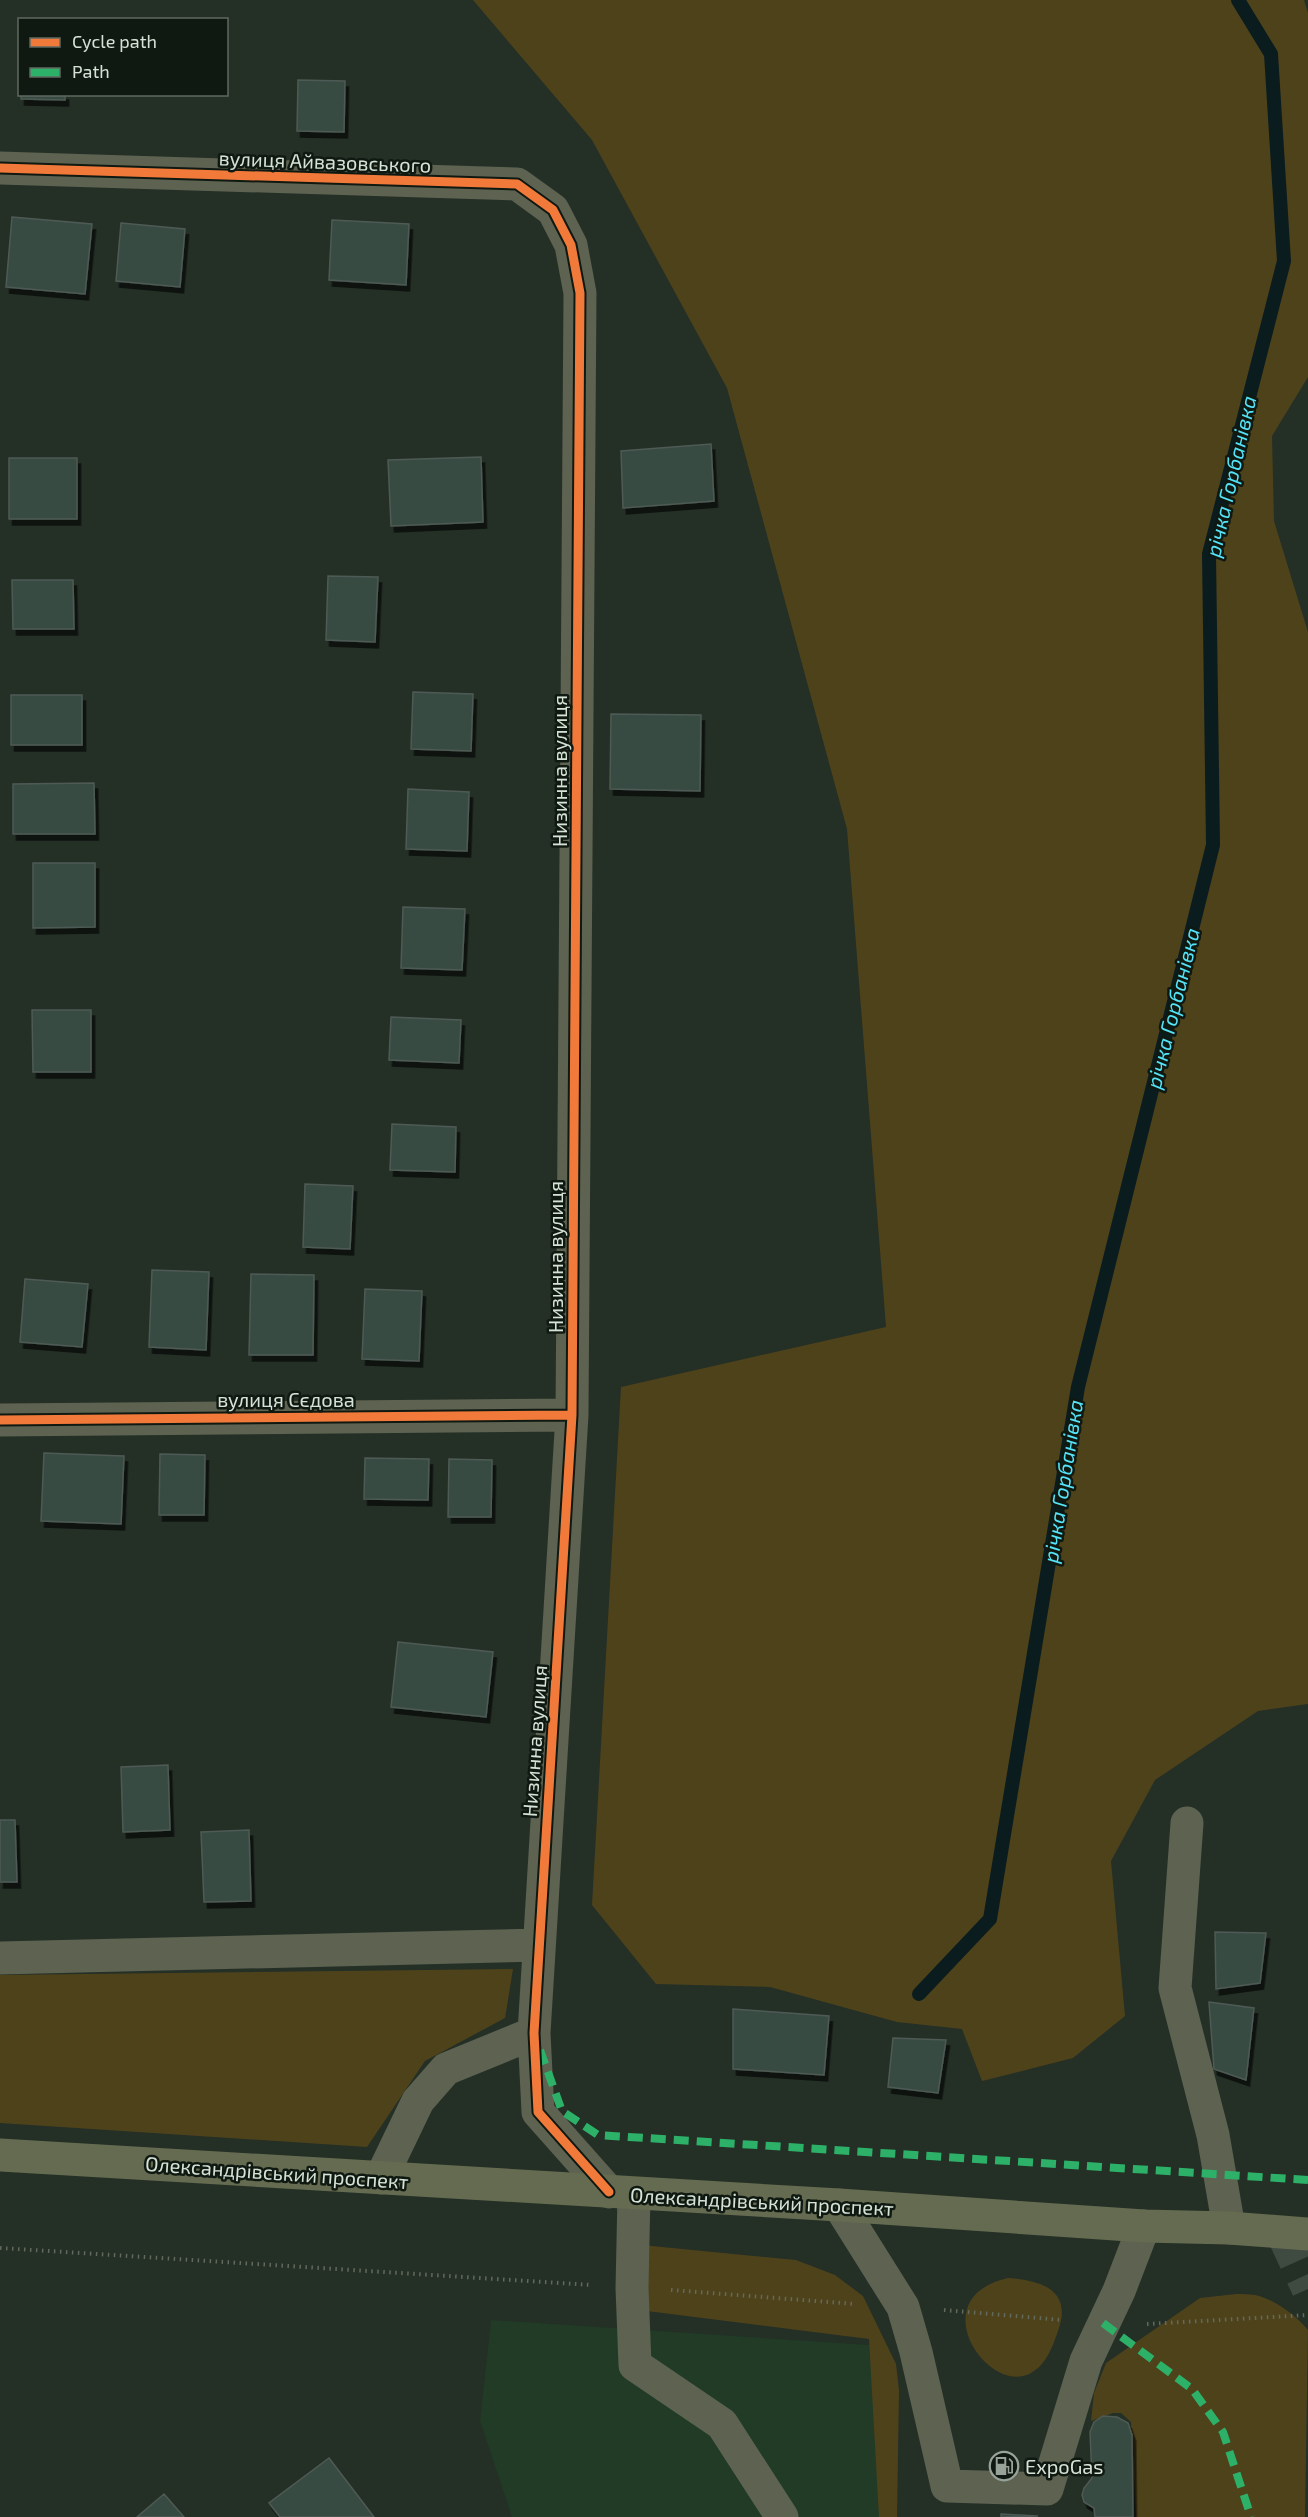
<svg xmlns="http://www.w3.org/2000/svg" width="1308" height="2517" font-family="'Exo 2',sans-serif">
	<style>
		.built { fill: #213b26 }
		.green { fill: #4e421b }
		.lines { fill: none; stroke-linecap: round; stroke-linejoin: round }
		.stream { stroke: #0b1c1e; stroke-width: 14 }
		.building { fill: #384b43; stroke: #4e5a54; stroke-width: 1.5; filter: url(#shadow) }
		.minor-tunnel { stroke: #3f4a40; stroke-width: 33; stroke-dasharray: 33 16; stroke-linecap: butt }
		.path { stroke: #63695c; stroke-width: 4; stroke-dasharray: 1.5 4.5; stroke-linecap: butt }
		.minor { stroke: #5d6251; stroke-width: 33 }
		.major { stroke: #656b50; stroke-width: 33 }
		.quiet { stroke: #2db169; stroke-width: 8; stroke-dasharray: 15 8; stroke-linecap: butt }
		.cycleway-casing { stroke: #101911; stroke-width: 13 }
		.cycleway { stroke: #f17a3a; stroke-width: 9 }
		.labels { text-anchor: middle; dominant-baseline: central; stroke-width: 5; stroke-linejoin: round; paint-order: stroke }
		.street-label { font-size: 20px; fill: #d5e2d6; stroke: #101911 }
		.poi-label { font-size: 20px; fill: #d5e2d6; stroke: #101911; text-anchor: start }
		.water-label { font-size: 21px; font-style: italic; fill: #55e3f7; stroke: #101911 }
	</style>
	<defs>
		<filter id="shadow"><feDropShadow dx="3.5" dy="6" stdDeviation="0" flood-color="#0009"/></filter>
	</defs>
	<rect width="100%" height="100%" fill="#242f26"/>
	<path class="built" d="M491,2320L884,2346L892,2505L898,2517H512L480,2421Z"/>
	<path class="green" d="M473,0H1304L1308,13V377L1272,436L1274,521L1308,632V1704L1258,1711L1155,1780L1111,1861L1125,2016L1073,2058L982,2081L962,2029L897,2022L770,1987L656,1984L592,1905L621,1387L886,1327L847,829L727,388L592,140Z
		M513,1969L505,2018L425,2061L367,2147L0,2123V1975Z
		M621,2243L796,2260L835,2275L863,2296L896,2364L899,2390L897,2517H879L869,2339L623,2308Z
		M1008,2278C1042,2280 1073,2291 1058,2331C1053,2346 1046,2365 1031,2373C989,2397 920,2298 1008,2278Z
		M1236,2294C1242,2294 1249,2294 1255,2295C1274,2299 1296,2315 1308,2330L1305,2517H1136L1131,2422L1121,2413H1113L1091,2421L1094,2393L1106,2363L1200,2298Z"/>
	<g class="lines">
		<path class="stream" d="M919,1994L990,1919L1078,1387L1213,845L1209,554L1284,261L1271,54L1238,0"/>
	</g>
	<path class="building" d="M298,80L345,81L344,132L297,131Z
		M21,94H65V100L21,99Z
		M12,217L92,224L85,294L6,287Z
		M332,220L409,224L406,285L329,280Z
		M121,223L185,229L180,287L116,281Z
		M711,444L714,501L623,508L621,451Z
		M481,457L483,522L391,526L388,460Z
		M9,458H77V519H9Z
		M328,576L378,577L375,642L326,640Z
		M12,580H73L74,629H13Z
		M413,692L473,694L471,751L411,749Z
		M11,695H82V745H11Z
		M611,714L701,715L700,791L610,789Z
		M94,783L95,834H13V784Z
		M408,789L469,792L467,851L406,849Z
		M33,863H95V927L33,928Z
		M403,907L465,909L462,970L401,968Z
		M32,1010H91V1072H33Z
		M391,1017L461,1020L459,1063L389,1060Z
		M392,1124L456,1127L455,1172L390,1170Z
		M305,1184L353,1186L350,1249L303,1247Z
		M152,1270L209,1272L206,1350L149,1347Z
		M251,1274L314,1275L313,1355H249Z
		M25,1279L88,1284L82,1347L20,1342Z
		M365,1289L422,1291L419,1361L362,1359Z
		M44,1453L124,1456L121,1524L41,1521Z
		M160,1454L205,1455L204,1515H159Z
		M365,1458L429,1459L428,1500L364,1499Z
		M449,1459L492,1460L491,1517H448Z
		M398,1642L493,1652L486,1717L391,1707Z
		M168,1765L170,1830L123,1832L121,1767Z
		M0,1820H15L17,1882H0Z
		M249,1830L251,1901L204,1902L201,1832Z
		M1215,1932L1266,1933L1260,1983L1216,1989Z
		M1209,2002L1254,2008L1246,2080L1214,2069Z
		M733,2009L829,2016L824,2075L733,2069Z
		M893,2038L946,2040L938,2093L888,2087Z
		M1103,2416L1117,2417L1128,2423L1132,2435L1133,2517H1095L1094,2508L1084,2502L1082,2495L1084,2488L1092,2478L1090,2432L1094,2422Z
		M329,2458L374,2517H280L269,2503Z
		M164,2494L184,2517H137Z
		M1001,2514L1038,2516L1001,2517Z"/>
	<g class="lines">
		<path class="minor-tunnel" d="M1282,2232L1308,2289"/>
		<path class="path" d="M0,2248L592,2285
			M671,2290L855,2304
			M944,2310L1062,2320
			M1147,2324L1308,2315"/>
		<path class="minor" d="M0,168L517,184L553,210L571,245L580,293L572,1415L534,2033L538,2112L609,2192
			M0,1420L572,1415
			M1187,1823L1175,1988L1213,2135L1229,2228
			M0,1958L539,1945
			M381,2178L418,2101L446,2069L534,2033
			M634,2194L632,2288L635,2365L722,2424L782,2517
			M839,2205L903,2307L916,2352L947,2486L1047,2489L1086,2361L1119,2291L1144,2226"/>
		<path class="major" d="M0,2155L839,2205L1144,2226L1229,2228L1308,2234"/>
		<path class="quiet" d="M540,2050L562,2111L598,2135L1308,2180
			M1103,2323L1192,2389L1223,2432L1251,2517"/>
		<g class="cycleway-casing">
			<path id="cycleway" d="M0,168L517,184L553,210L571,245L580,293L572,1415L534,2033L538,2112L609,2192
				M0,1420L572,1415"/>
		</g>
		<use href="#cycleway" class="cycleway"/>
	</g>
	<defs>
		<g id="fuel-ring" transform="scale(1.5)"><circle r="9.5" fill="#101911" stroke="#97a398" stroke-width="1.5"/><path d="M-5.5-6h7V0h2V4h1.3V-2.5L3-4.5l.8-.8L6-3V5H2.5V1h-1V6h-7ZM-4.2-4.7v3.2H.2V-4.7Z" fill="#97a398"/></g>
	</defs>
	<g fill-rule="evenodd">
		<use href="#fuel-ring" x="1004" y="2466"/>
	</g>
	<g class="labels">
		<g class="street-label">
			<text transform="translate(325 161) rotate(2)">вулиця Айвазовського</text>
			<text transform="translate(559 771) rotate(-90)">Низинна вулиця</text>
			<text transform="translate(555 1257) rotate(-90)">Низинна вулиця</text>
			<text x="286" y="1399">вулиця Сєдова</text>
			<text transform="translate(534 1741) rotate(-86)">Низинна вулиця</text>
			<text transform="translate(277 2172) rotate(4)">Олександрівський проспект</text>
			<text transform="translate(762 2201) rotate(3)">Олександрівський проспект</text>
		</g>
		<g class="poi-label">
			<text x="1025" y="2466">ExpoGas</text>
		</g>
		<g class="water-label">
			<text transform="translate(1230 476) rotate(-77)">річка Горбанівка</text>
			<text transform="translate(1172 1008) rotate(-76)">річка Горбанівка</text>
			<text transform="translate(1062 1481) rotate(-81)">річка Горбанівка</text>
		</g>
	</g>
	<rect x="18" y="18" width="210" height="78" fill="#101911" stroke="#5f6960" stroke-width="1.5"/>
	<rect x="30" y="38" width="30" height="9" fill="#f17a3a" stroke="#5f6960" stroke-width="1.5"/>
	<text x="72" y="48" font-size="18" fill="#d5e2d6">Cycle path</text>
	<rect x="30" y="68" width="30" height="9" fill="#2db169" stroke="#5f6960" stroke-width="1.5"/>
	<text x="72" y="78" font-size="18" fill="#d5e2d6">Path</text>
</svg>
